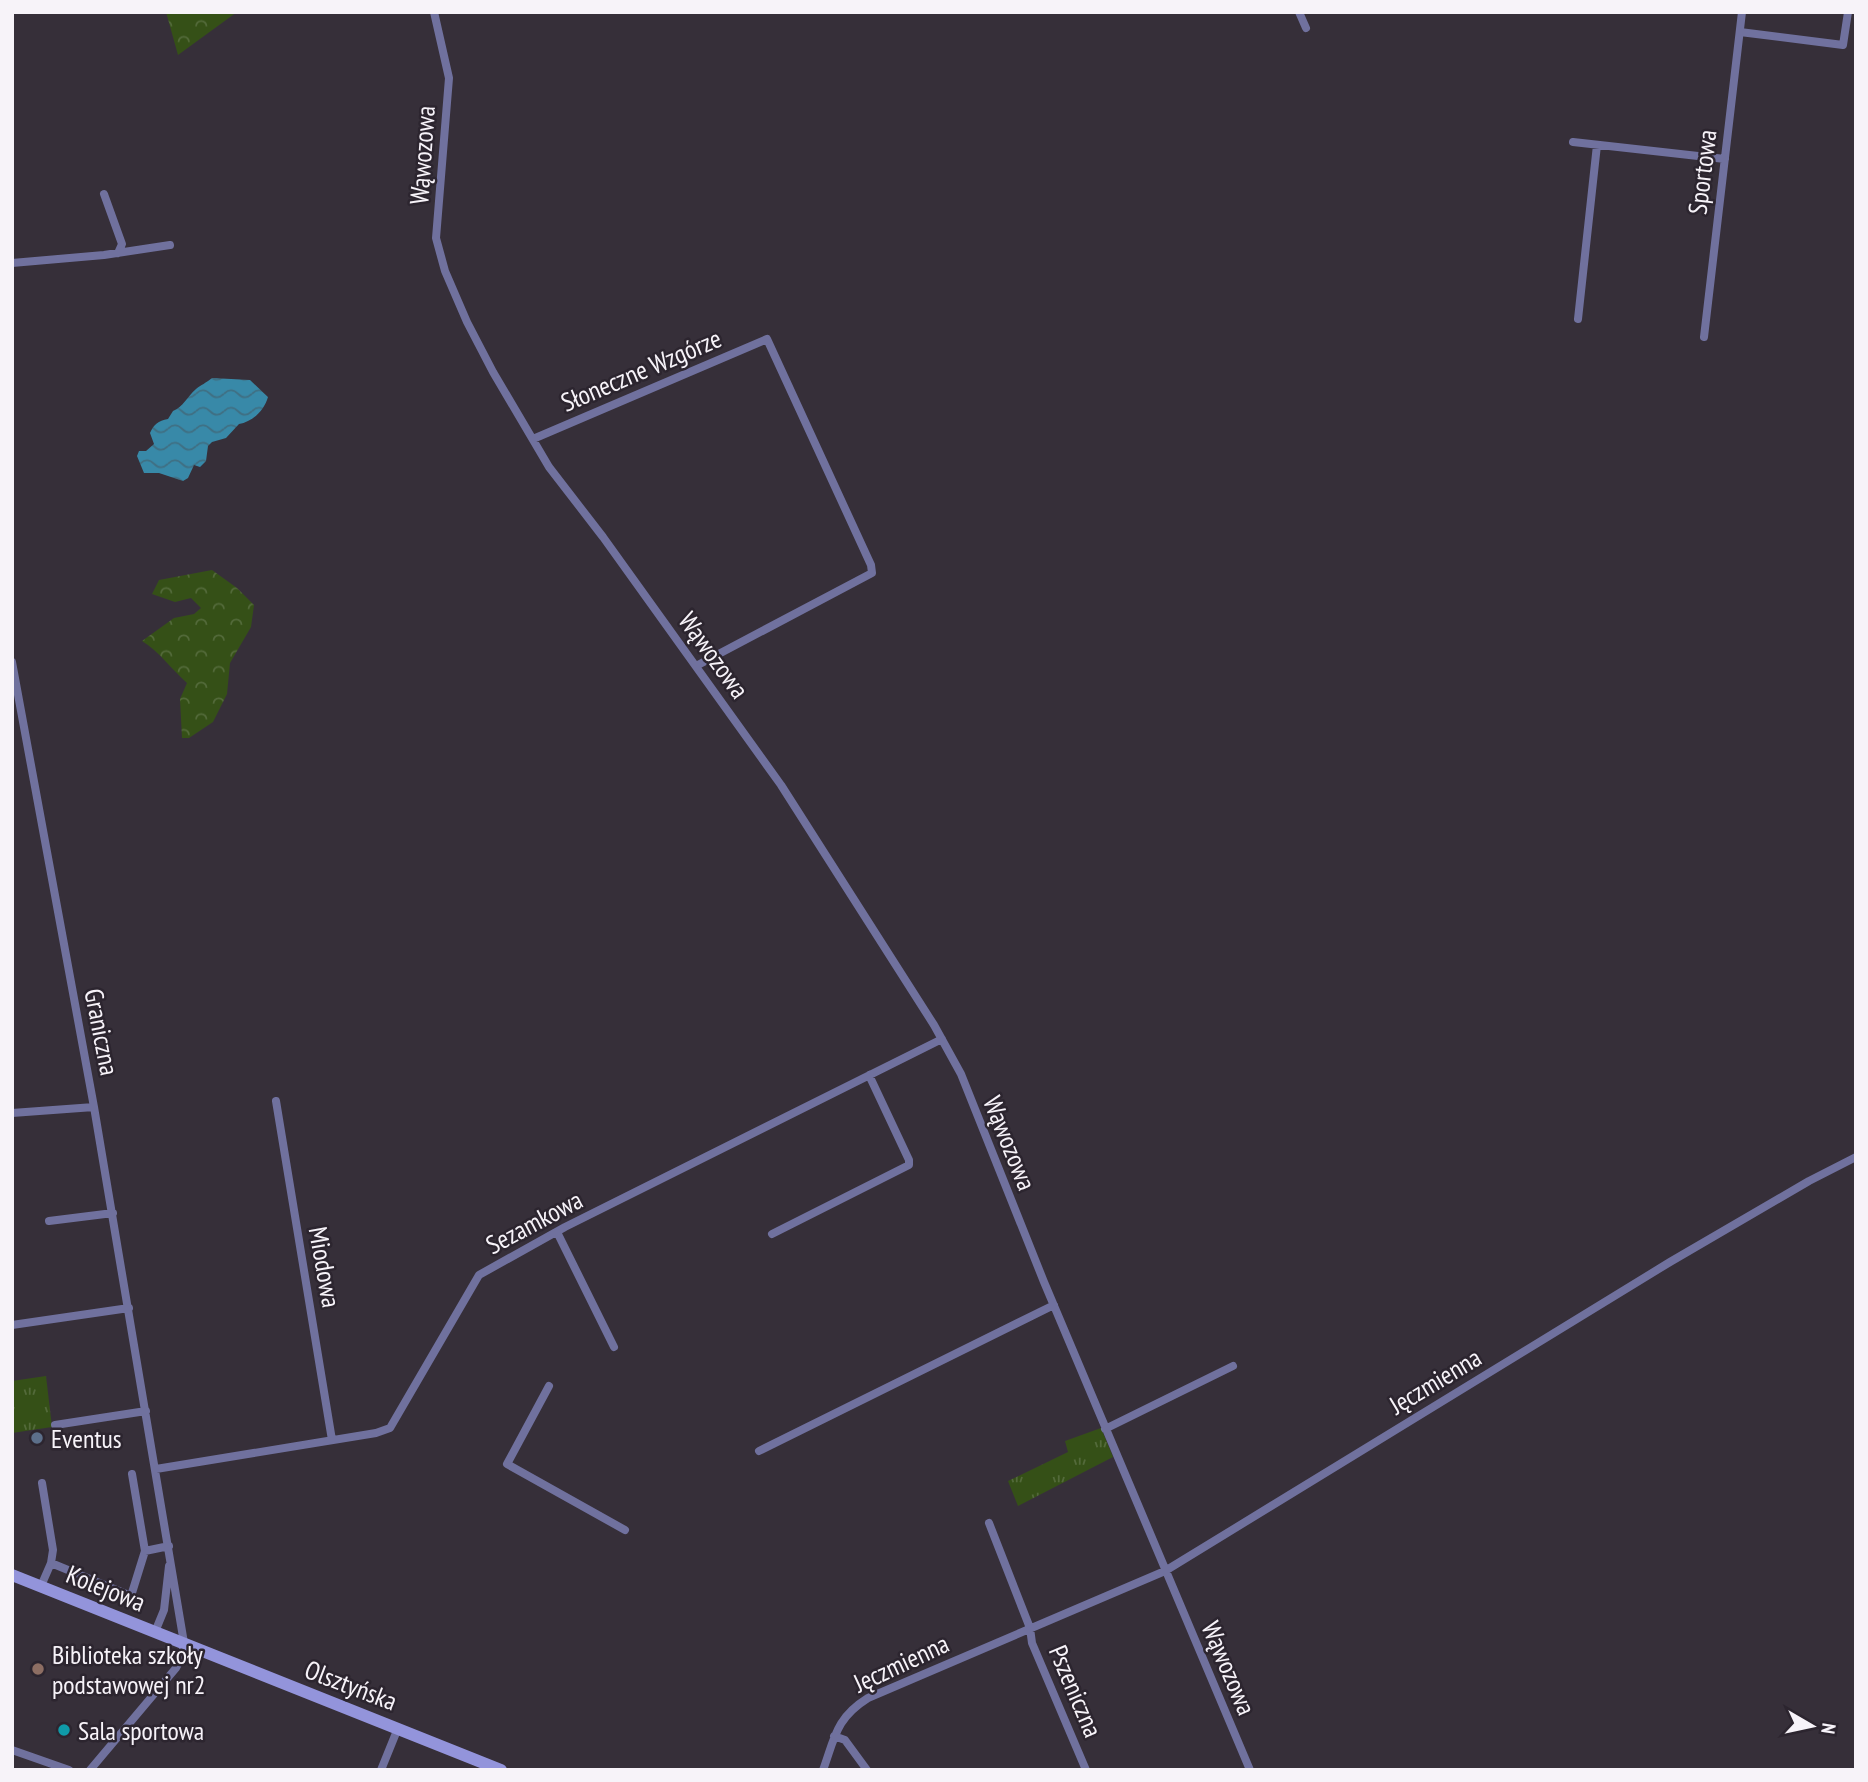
<svg xmlns="http://www.w3.org/2000/svg" width="1868" height="1782" font-family="'PT Sans Narrow',sans-serif">
	<style>
		.grass { fill: url(#grass-tufts) }
		.forest { fill: url(#forest-crowns) }
		.water { fill: url(#water-waves) }
		.lines { fill: none; stroke-linecap: round; stroke-linejoin: round }
		.street { stroke: #70719e; stroke-width: 8 }
		.secondary { stroke: #9394db; stroke-width: 12 }
		.service-dot { fill: #5c6f8a; stroke: #2c252f; stroke-width: 2.5 }
		.education-dot { fill: #8d6e63; stroke: #2c252f; stroke-width: 2.5 }
		.culture-dot { fill: #0f9aa8; stroke: #2c252f; stroke-width: 2.5 }
		.labels { text-anchor: middle; dominant-baseline: central; stroke-width: 5; stroke-linejoin: round; paint-order: stroke }
		.street-label { font-size: 26px; fill: #f7f3f9; stroke: #2c252f }
		.poi-label { font-size: 26px; fill: #f7f3f9; stroke: #2c252f; text-anchor: start }
	</style>
	<defs>
		<pattern id="grass-tufts" width="24" height="20" patternUnits="userSpaceOnUse" patternTransform="scale(1.75)"><rect width="24" height="20" fill="#355017"/><path d="M3 7l-1-3M5 7V3M7 7l1-3M15 17l-1-3M17 17v-4M19 17l1-3" fill="none" stroke="#536a3a"/></pattern>
		<pattern id="forest-crowns" width="20" height="18" patternUnits="userSpaceOnUse" patternTransform="scale(1.75)"><rect width="20" height="18" fill="#355017"/><path d="M2 6a3 3 0 1 1 6 0M12 15a3 3 0 1 1 6 0" fill="none" stroke="#536a3a"/></pattern>
		<pattern id="water-waves" width="16" height="10" patternUnits="userSpaceOnUse" patternTransform="scale(1.75)"><rect width="16" height="10" fill="#3889a8"/><path d="M0 5q4-4 8 0t8 0" fill="none" stroke="#3f6f83"/></pattern>
	</defs>
	<rect width="100%" height="100%" fill="#362f39"/>
	<path class="grass" d="M46,1376L52,1427L12,1433V1381Z
		M1101,1428L1113,1457L1018,1506L1008,1481L1068,1452L1065,1441Z"/>
	<path class="forest" d="M166,12H237L178,55Z
		M212,570L237,588L254,605L251,627L230,663L227,694L213,722L189,738H182L180,699L187,683C172,670 159,651 142,641L174,618L194,614L201,608L191,598L175,602L152,594L159,580Z"/>
	<path class="water" d="M212,378L250,380L268,397C264,411 252,422 239,424L226,438L212,442L208,446L206,461L200,467L194,465L188,478L183,481L159,473H144L137,456L139,451H146L154,444L150,433C154,424 158,421 168,419L173,411C183,407 187,397 196,389C201,385 206,383 212,378Z"/>
	<g class="lines">
		<path class="street" d="M434,12L449,78L436,238L445,271L467,322L493,372L549,467L603,537L781,785L934,1025L961,1074L1044,1282L1250,1770
			M1299,12L1306,28
			M1740,32L1843,45L1848,12
			M1573,142L1725,159
			M104,194L122,244L118,253
			M12,263L104,255L170,245
			M1578,319L1597,145
			M1704,337L1742,12
			M533,439L767,339L871,565L872,573L696,666
			M12,662L94,1107L184,1643L182,1656L176,1668L90,1770
			M276,1101L332,1440
			M12,1113L94,1107
			M49,1221L113,1213
			M557,1232L614,1347
			M772,1234L909,1165V1160L869,1075
			M12,1325L129,1308
			M549,1386L507,1464L625,1530
			M55,1425L146,1411
			M1105,1429L1233,1366
			M759,1451L1054,1305
			M156,1469L376,1433L390,1428L479,1275L565,1227L942,1039
			M132,1474L145,1551
			M989,1523L1030,1628L1032,1643L1086,1770
			M51,1563L131,1596L145,1551L169,1546
			M41,1586L51,1563L53,1550L42,1483
			M155,1632L164,1610L169,1566
			M834,1736L845,1740L867,1770
			M12,1750L69,1770
			M381,1770L398,1728
			M823,1770C835,1737 836,1718 868,1698L1165,1571L1670,1262L1809,1181L1856,1157"/>
		<path class="secondary" d="M12,1575L501,1770"/>
	</g>
	<circle class="service-dot" cx="37" cy="1438" r="7"/>
	<circle class="education-dot" cx="38" cy="1669" r="7"/>
	<circle class="culture-dot" cx="64" cy="1730" r="7"/>
	<g class="labels">
		<g class="street-label">
			<text transform="translate(422 155) rotate(-86)">Wąwozowa</text>
			<text transform="translate(1702 172) rotate(-83)">Sportowa</text>
			<text transform="translate(641 370) rotate(-23)">Słoneczne Wzgórze</text>
			<text transform="translate(714 655) rotate(54)">Wąwozowa</text>
			<text transform="translate(102 1032) rotate(79)">Graniczna</text>
			<text transform="translate(1010 1143) rotate(68)">Wąwozowa</text>
			<text transform="translate(534 1222) rotate(-28)">Sezamkowa</text>
			<text transform="translate(325 1267) rotate(80)">Miodowa</text>
			<text transform="translate(1435 1381) rotate(-31)">Jęczmienna</text>
			<text transform="translate(106 1588) rotate(22)">Kolejowa</text>
			<text transform="translate(901 1663) rotate(-25)">Jęczmienna</text>
			<text transform="translate(1229 1668) rotate(67)">Wąwozowa</text>
			<text transform="translate(351 1685) rotate(21)">Olsztyńska</text>
			<text transform="translate(1076 1691) rotate(67)">Pszeniczna</text>
		</g>
		<g class="poi-label">
			<text x="51" y="1438">Eventus</text>
			<text x="52" y="1654">Biblioteka szkoły<tspan x="52" dy="30">podstawowej nr2</tspan></text>
			<text x="78" y="1730">Sala sportowa</text>
		</g>
	</g>
	<rect width="1868" height="1782" fill="none" stroke="#f7f3f9" stroke-width="28"/>
	<g transform="translate(1812 1726) rotate(99)" stroke="#2c252f" stroke-width="5" paint-order="stroke">
	<path d="M0-5L12 26L0 18L-12 26Z" fill="#f7f3f9"/>
	<text y="-10" font-size="19" font-weight="bold" text-anchor="middle" fill="#f7f3f9">N</text>
	</g>
</svg>
